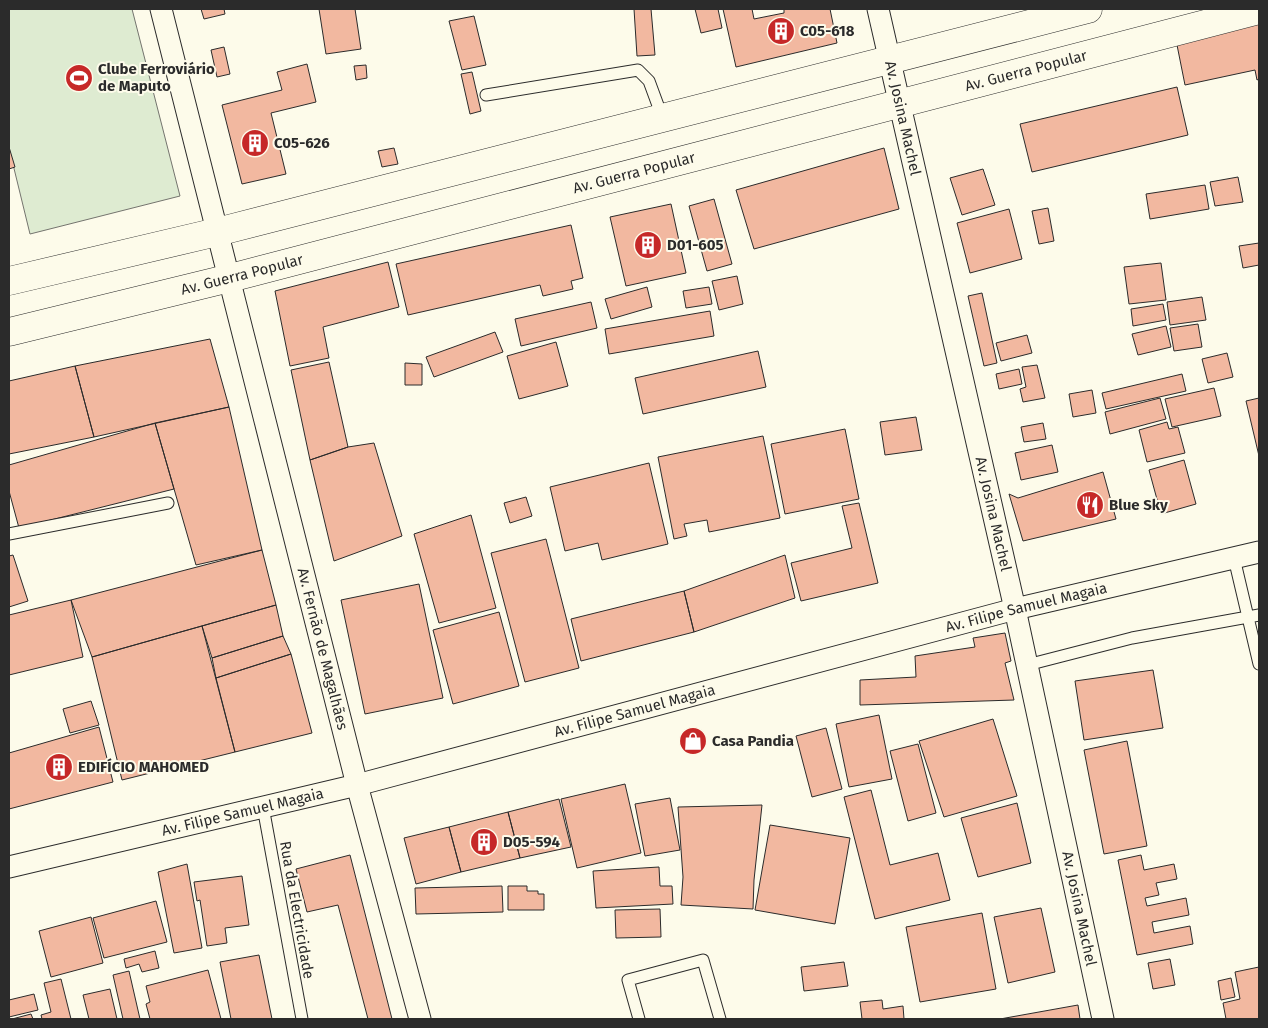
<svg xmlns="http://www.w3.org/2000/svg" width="1268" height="1028" font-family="'Fira Sans',sans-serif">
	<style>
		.green { fill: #deebd1; stroke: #74746e }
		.building { fill: #f2b8a0; stroke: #2b2b2b }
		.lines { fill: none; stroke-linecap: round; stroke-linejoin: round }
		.service-casing { stroke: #2b2b2b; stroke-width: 13 }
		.minor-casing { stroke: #2b2b2b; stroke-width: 23 }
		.secondary-casing { stroke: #2b2b2b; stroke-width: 29 }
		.service { stroke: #fdfbea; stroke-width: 11 }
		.minor { stroke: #fdfbea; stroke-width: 21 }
		.secondary { stroke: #fdfbea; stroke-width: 28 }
		.labels { text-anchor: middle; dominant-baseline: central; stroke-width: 4; stroke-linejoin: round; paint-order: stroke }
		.poi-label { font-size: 15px; font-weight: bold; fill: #2b2b2b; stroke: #fdfbea; text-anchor: start }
		.street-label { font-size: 15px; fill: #2b2b2b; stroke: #fdfbea }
	</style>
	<rect width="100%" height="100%" fill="#fdfbea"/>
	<path class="green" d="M9,9H132L180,196L30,234L9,148Z"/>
	<path class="building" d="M201,9H224L225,14L204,19Z
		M319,9H355L361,49L326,54Z
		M634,9H651L655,55L637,56Z
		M695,9H718L722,28L701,33Z
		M723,9H752L754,19L784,13V9H830L837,43L736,67Z
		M474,16L486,65L462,70L449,21Z
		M1259,22V79L1257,80L1255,70L1185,85L1176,40Z
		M224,47L230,74L217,77L211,50Z
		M307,64L316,102L271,113L286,174L242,184L222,105L282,90L277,72Z
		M366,65L367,78L356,80L354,66Z
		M472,72L481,111L470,114L461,74Z
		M1177,87L1188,135L1032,172L1020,124Z
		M9,147L15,167L9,169Z
		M394,148L398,164L382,167L378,151Z
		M884,148L899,209L754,249L736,190Z
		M983,169L995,205L962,215L950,178Z
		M1238,177L1243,202L1215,206L1210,182Z
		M1205,185L1209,209L1150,219L1146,194Z
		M714,199L732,264L707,271L689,206Z
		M671,204L686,273L626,286L610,217Z
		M1048,208L1054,241L1039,244L1032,211Z
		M1009,209L1022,259L970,273L957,223Z
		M571,225L583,278L571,281L573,289L543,296L540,285L408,315L396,264Z
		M1259,243V265L1243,268L1239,246Z
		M388,262L399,307L323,327L329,358L290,366L275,291Z
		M1161,263L1166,300L1129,304L1124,267Z
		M737,276L743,304L719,310L712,281Z
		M647,287L652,307L611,319L605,299Z
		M709,287L712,304L686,308L683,291Z
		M982,293L997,363L984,366L968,296Z
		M1202,297L1206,320L1170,325L1167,302Z
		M591,302L597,328L521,346L515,319Z
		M1163,304L1166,320L1133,326L1131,309Z
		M710,311L714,336L609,354L605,329Z
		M1198,324L1202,347L1174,351L1170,328Z
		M1166,326L1171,347L1138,355L1132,334Z
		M495,332L503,352L434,377L426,357Z
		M1027,335L1032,353L1001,361L996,343Z
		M210,339L229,407L94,437L75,366Z
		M556,342L568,386L519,399L507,356Z
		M758,351L766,387L643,414L635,378Z
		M1227,353L1233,377L1208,383L1202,359Z
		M329,362L348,447L310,460L291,370Z
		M405,363L422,364V385H405Z
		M1037,365L1045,398L1023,402L1020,389L1026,387L1022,367Z
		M75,366L94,437L9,454V381Z
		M1019,369L1022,384L999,389L996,374Z
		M1182,374L1186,391L1106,409L1102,393Z
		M1214,388L1221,416L1172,427L1165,399Z
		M1092,390L1096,413L1073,417L1069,394Z
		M1160,398L1166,419L1110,434L1105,412Z
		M1259,398V456L1246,401Z
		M229,407L262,550L196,565L155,423Z
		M916,417L922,450L885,455L880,422Z
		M1167,422L1169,429L1178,427L1185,453L1147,462L1139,430Z
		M155,423L174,489L19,528L9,491V465Z
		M1043,423L1046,439L1024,442L1021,427Z
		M845,429L859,499L785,514L771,444Z
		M763,436L780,518L709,532L707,520L684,524L687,536L674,539L658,457Z
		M374,443L402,536L334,561L310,460L348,447Z
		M1052,445L1058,472L1021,480L1015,453Z
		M1184,460L1196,504L1161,514L1149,470Z
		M649,463L668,544L602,560L598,543L565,551L550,487Z
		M1103,472L1116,519L1023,541L1009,494L1018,498Z
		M526,497L532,516L510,523L504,503Z
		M859,503L878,583L801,601L791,563L852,548L842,506Z
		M471,515L496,608L439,623L414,534Z
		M546,539L579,668L525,682L491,553Z
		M262,550L276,605L92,657L71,600Z
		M13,555L28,601L9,607V556Z
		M785,555L795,598L694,632L684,591Z
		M419,584L443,698L365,714L341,600Z
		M684,591L694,632L581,661L571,619Z
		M71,600L83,657L9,675V615Z
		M276,605L283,636L212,658L202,626Z
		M499,612L519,686L453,704L433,630Z
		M202,626L235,752L122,780L92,657Z
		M1005,633L1011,661L1005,663L1014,700L860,705V680L916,677L915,656L975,647L973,638Z
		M283,636L291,654L216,678L212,658Z
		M291,654L312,733L235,752L216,678Z
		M1153,670L1163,728L1084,740L1075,681Z
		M91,701L99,725L70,733L63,709Z
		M879,715L892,779L849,787L836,724Z
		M993,719L1017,796L944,817L919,741Z
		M99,727L113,782L9,809V753Z
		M826,728L842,789L812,797L796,736Z
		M1127,741L1147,846L1104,854L1084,750Z
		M918,744L936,813L908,821L890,751Z
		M625,784L641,853L577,868L561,799Z
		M871,790L890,865L938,853L950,900L875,919L844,797Z
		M670,798L680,850L645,856L635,804Z
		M559,799L571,847L520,858L508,812Z
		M1017,803L1031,863L978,877L961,818Z
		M762,805L754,880L753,909L681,905L683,877L678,807Z
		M508,812L520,858L461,872L449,827Z
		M770,825L850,838L835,924L755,910Z
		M449,827L461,872L416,884L404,838Z
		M350,855L392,1019H368L338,905L307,912L296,869Z
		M1141,855L1144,870L1174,864L1177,879L1156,883L1159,895L1145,898L1147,906L1186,898L1189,915L1152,922L1154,933L1190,926L1193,944L1137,955L1118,860Z
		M187,864L202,948L174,953L158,872Z
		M659,867L660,886H672L673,904L596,908L593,871Z
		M242,876L249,925L225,928L227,943L207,946L200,900L197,901L194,882Z
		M502,886L503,912L416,914L415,888Z
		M508,886H527V891H538V894H544V910H508Z
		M156,901L167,942L104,958L93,918Z
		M1041,908L1055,972L1008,983L994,917Z
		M660,909L661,937L616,938L615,910Z
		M982,913L996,989L920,1002L906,927Z
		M91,917L103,963L51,977L39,931Z
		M155,951L159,968L142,972L139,964L126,968L124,959Z
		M259,955L272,1019H231L220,962Z
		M1170,959L1175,985L1153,989L1148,963Z
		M844,962L848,986L804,991L801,967Z
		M1259,967V1019H1226L1223,1003L1240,999L1235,972Z
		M208,970L221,1019H150L146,1004L150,1002L146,986Z
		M129,971L140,1019H123L113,975Z
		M1231,978L1235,997L1221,1000L1218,981Z
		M61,979L71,1019H42L41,1015L51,1012L44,983Z
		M110,989L117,1019H89L83,995Z
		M34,994L38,1010L9,1017V1000Z
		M882,1000L883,1009L903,1006L904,1019H862L860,1002Z
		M1078,1005L1080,1019H1000Z
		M31,1014L33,1019H12Z"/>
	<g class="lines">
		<g class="service-casing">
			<path id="service" d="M486,95L638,70L649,81L663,119
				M9,534L168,503
				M1234,558L1259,664
				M1027,665L1132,638L1259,615
				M263,807L302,1019
				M639,1019L628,980L703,960L720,1019"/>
		</g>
		<g class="minor-casing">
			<g id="minor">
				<path id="s1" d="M161,9L357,785L420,1019"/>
				<path id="s2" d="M878,9L1015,609L1103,1019"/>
				<path id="s3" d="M9,867L357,785L1015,609L1259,552"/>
			</g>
		</g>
		<g class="secondary-casing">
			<g id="secondary">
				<path d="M9,281L217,232L1088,9"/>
				<path id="s4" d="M9,332L230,278L1259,10"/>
			</g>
		</g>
		<use href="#service" class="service"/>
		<use href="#minor" class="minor"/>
		<use href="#secondary" class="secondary"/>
	</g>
	<defs>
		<g id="building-disc" transform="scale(1.4375)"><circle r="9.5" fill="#c62828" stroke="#fdfbea"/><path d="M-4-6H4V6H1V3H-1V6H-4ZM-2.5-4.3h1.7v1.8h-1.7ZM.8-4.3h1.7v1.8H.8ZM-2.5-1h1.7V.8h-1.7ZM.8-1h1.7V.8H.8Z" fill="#fff"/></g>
		<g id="stadium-disc" transform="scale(1.4375)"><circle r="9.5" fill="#c62828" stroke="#fdfbea"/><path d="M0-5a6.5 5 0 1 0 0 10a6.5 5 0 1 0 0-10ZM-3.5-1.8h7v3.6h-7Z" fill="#fff"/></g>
		<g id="restaurant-disc" transform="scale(1.4375)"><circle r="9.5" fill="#c62828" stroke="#fdfbea"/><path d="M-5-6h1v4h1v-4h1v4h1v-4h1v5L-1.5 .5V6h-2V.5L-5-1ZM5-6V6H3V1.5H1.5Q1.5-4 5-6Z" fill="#fff"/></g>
		<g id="shop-disc" transform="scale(1.4375)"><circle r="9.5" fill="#c62828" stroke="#fdfbea"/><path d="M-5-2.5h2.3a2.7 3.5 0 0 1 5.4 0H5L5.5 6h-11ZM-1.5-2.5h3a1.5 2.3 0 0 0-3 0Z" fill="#fff"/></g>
	</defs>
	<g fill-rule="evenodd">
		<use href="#building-disc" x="781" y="31"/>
		<use href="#stadium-disc" x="79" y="78"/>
		<use href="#building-disc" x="255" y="143"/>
		<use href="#building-disc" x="648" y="245"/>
		<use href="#restaurant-disc" x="1090" y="505"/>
		<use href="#shop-disc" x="693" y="741"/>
		<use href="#building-disc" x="59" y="767"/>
		<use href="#building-disc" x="484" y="842"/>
	</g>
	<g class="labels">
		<g class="poi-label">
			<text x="800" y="31">C05-618</text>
			<text x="98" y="69">Clube Ferroviário<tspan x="98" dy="17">de Maputo</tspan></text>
			<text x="274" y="143">C05-626</text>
			<text x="667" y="245">D01-605</text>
			<text x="1109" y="505">Blue Sky</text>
			<text x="712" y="741">Casa Pandia</text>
			<text x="78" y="767">EDIFÍCIO MAHOMED</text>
			<text x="503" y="842">D05-594</text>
		</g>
		<g class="street-label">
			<text stroke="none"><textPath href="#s4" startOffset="1050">Av. Guerra Popular</textPath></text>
			<text stroke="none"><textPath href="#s2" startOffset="112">Av. Josina Machel</textPath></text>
			<text stroke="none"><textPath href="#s4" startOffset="645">Av. Guerra Popular</textPath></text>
			<text stroke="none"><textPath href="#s4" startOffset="240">Av. Guerra Popular</textPath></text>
			<text stroke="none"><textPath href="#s2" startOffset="518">Av. Josina Machel</textPath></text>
			<text stroke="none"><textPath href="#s3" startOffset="1050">Av. Filipe Samuel Magaia</textPath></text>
			<text stroke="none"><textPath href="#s1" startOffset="660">Av. Fernão de Magalhães</textPath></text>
			<text stroke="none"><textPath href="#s3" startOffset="645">Av. Filipe Samuel Magaia</textPath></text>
			<text stroke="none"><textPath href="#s3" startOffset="240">Av. Filipe Samuel Magaia</textPath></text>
			<text stroke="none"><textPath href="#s2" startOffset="922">Av. Josina Machel</textPath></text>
			<text transform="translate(297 910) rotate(80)">Rua da Electricidade</text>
		</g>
	</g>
	<rect width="1268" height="1028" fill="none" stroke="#2b2b2b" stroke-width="20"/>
</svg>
